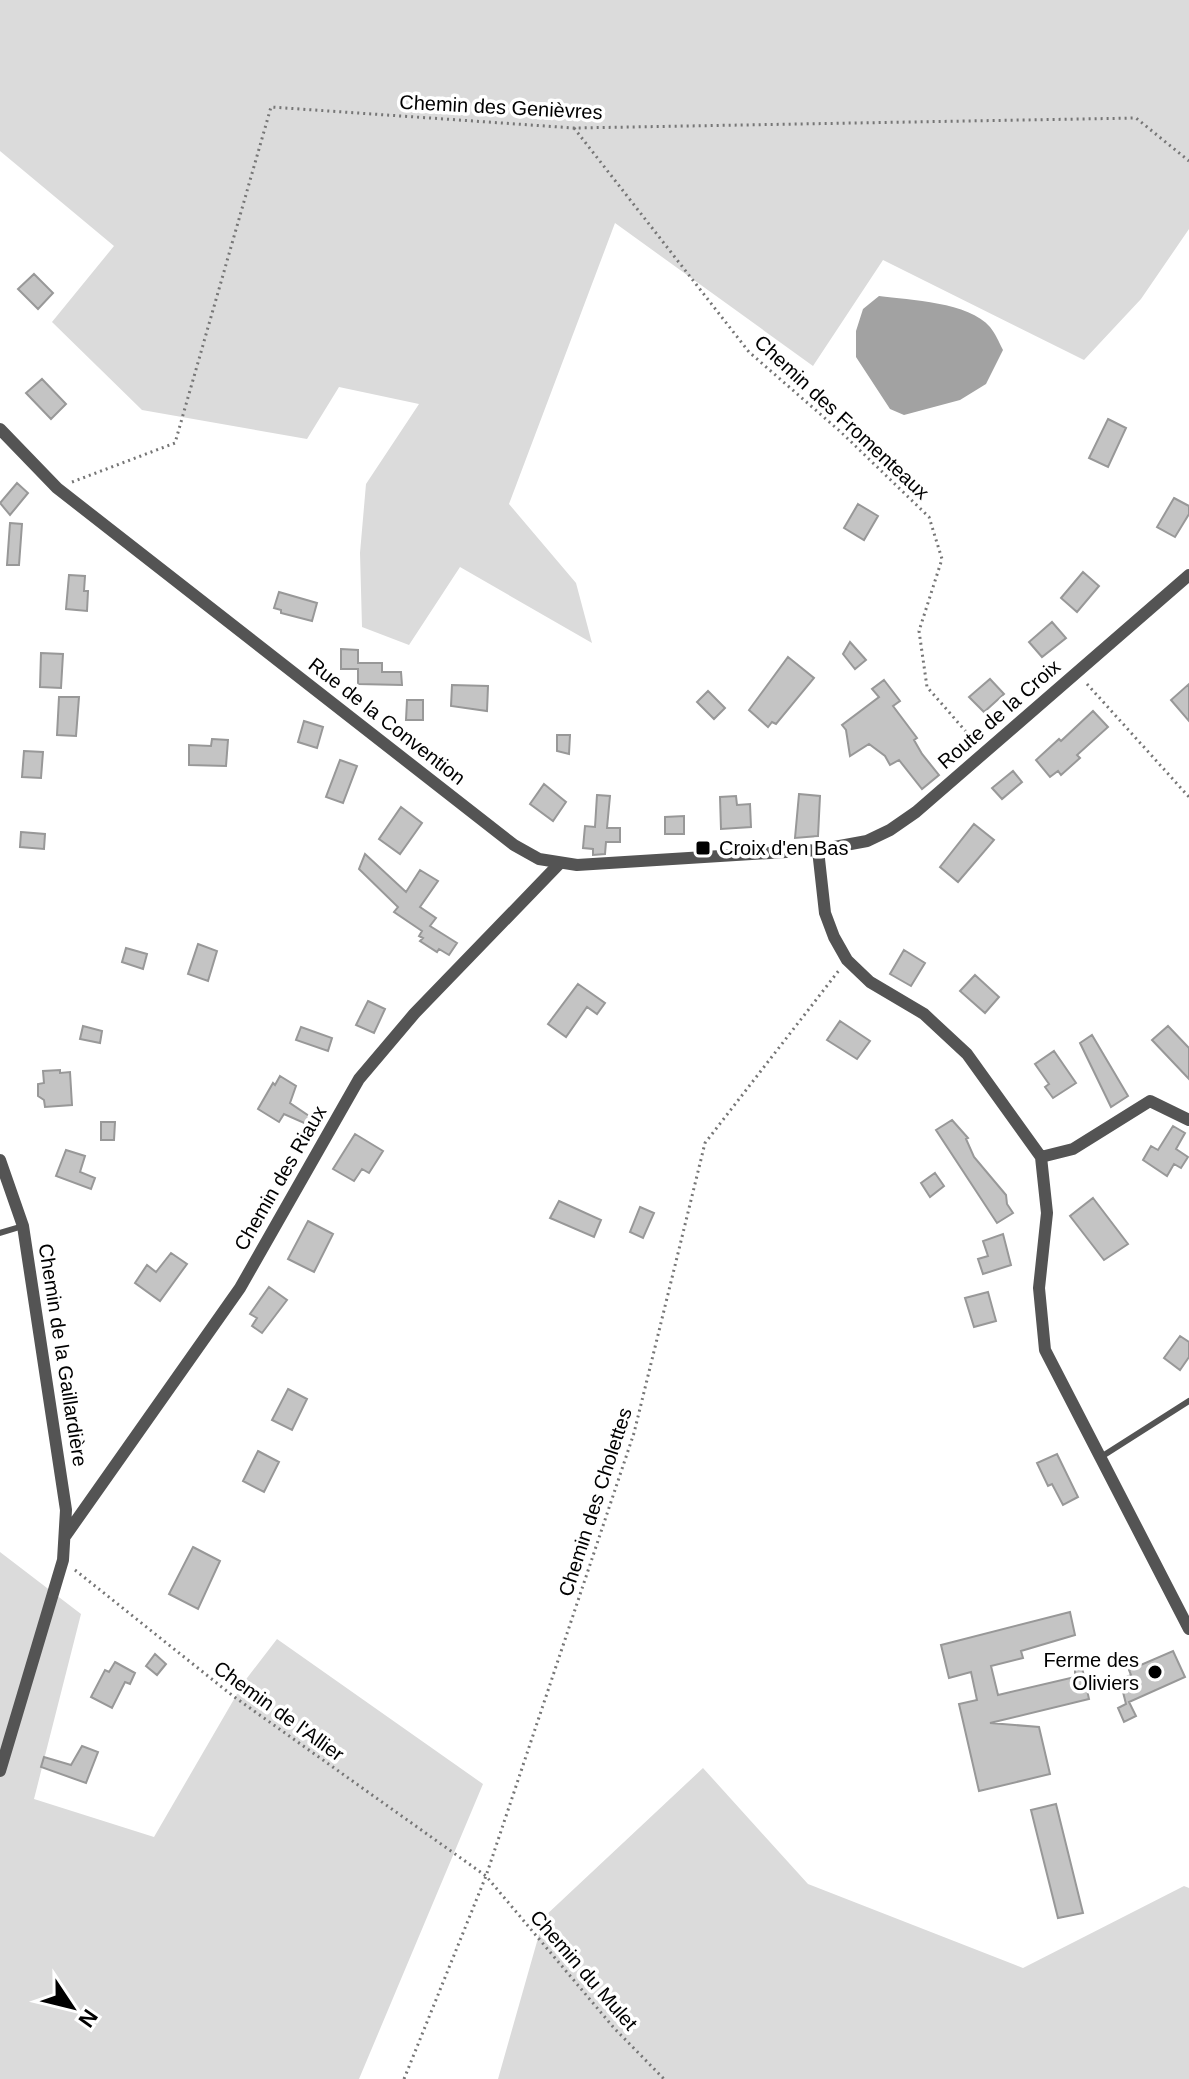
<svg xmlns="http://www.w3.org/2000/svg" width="1189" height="2079" font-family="Helvetica,sans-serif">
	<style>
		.green { fill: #dbdbdb }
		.water { fill: #a2a2a2 }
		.building { fill: #c4c4c4; stroke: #989898; stroke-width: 2 }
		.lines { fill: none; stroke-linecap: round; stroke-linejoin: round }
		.path { stroke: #767676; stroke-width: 3; stroke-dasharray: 2 4; stroke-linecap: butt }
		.service { stroke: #545454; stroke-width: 6 }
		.minor { stroke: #545454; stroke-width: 12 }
		.poi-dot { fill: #000; stroke: #fff; stroke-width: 3 }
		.labels { text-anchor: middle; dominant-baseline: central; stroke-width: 7; stroke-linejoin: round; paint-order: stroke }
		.street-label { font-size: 20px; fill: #000; stroke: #fff }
		.poi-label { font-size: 20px; fill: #000; stroke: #fff; text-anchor: start }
	</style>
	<rect width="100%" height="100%" fill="#fff"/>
	<path class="green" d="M0,0H1189V229L1141,299L1084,360L883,260L813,366L615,223L509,504L576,583L592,643L460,567L409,645L362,627L360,553L366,484L419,404L339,387L307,439L142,410L52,322L114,246L0,151Z
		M0,1552L81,1614L34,1799L154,1837L244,1682L277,1639L483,1784L359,2079H0Z
		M703,1768L808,1884L1023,1968L1184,1886L1189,1888V2079H498L544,1917Z"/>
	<path class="water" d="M879,296C910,300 969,302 990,327C995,333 999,342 1003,350L986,384L960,400L904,415L890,409L856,357V331L863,309Z"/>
	<path class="building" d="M34,274L53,293L38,309L18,289Z
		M42,379L66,404L51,419L26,393Z
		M1108,419L1126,428L1108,467L1089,458Z
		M17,483L28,493L10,515L0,503Z
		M1174,498L1189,506V514L1175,537L1157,527Z
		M858,504L878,516L864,540L844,528Z
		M10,523L22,524L19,565H7Z
		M1083,572L1099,586L1077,612L1061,598Z
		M69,575L85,576L84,591H88L87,611L66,609Z
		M279,592L317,603L312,621L281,613V610L274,608Z
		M1052,622L1066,638L1042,657L1029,642Z
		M850,642L866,660L855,669L843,654Z
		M341,649L358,650V663H382V672H401L402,685L358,684V669H341Z
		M41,653L63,654L61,688L40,687Z
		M788,657L814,678L776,724L772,722L768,727L749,710Z
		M990,679L1004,694L984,712L969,697Z
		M884,680L900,701L893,706L917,738L914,740L922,754L939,775L922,789L899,760L890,765L885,756L869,744L850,756L846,730L842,725L879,697L872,689Z
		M1189,684V721L1171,700Z
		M452,685L488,686L487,711L451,706Z
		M708,691L725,708L714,719L697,702Z
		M59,697H79L76,736L57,735Z
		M407,700H423V720H406Z
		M1093,711L1108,727L1077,755L1080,758L1061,775L1058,771L1050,777L1036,760L1059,739L1061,741Z
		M304,721L323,727L317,748L298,742Z
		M557,735H570L569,754L557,751Z
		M212,739L228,740L226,766L189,765V745L211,746Z
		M24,751L43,752L41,778L22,777Z
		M340,760L357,766L343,803L326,797Z
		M1013,771L1022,782L1002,799L992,788Z
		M544,784L566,802L553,821L530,804Z
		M799,794L820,796L818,836L795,838Z
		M597,795L610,796L607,828H620V842H606L605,854L593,855V849L583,848L585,826L595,827Z
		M736,796L737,805L750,804L751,827L721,829L720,797Z
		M401,807L422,823L400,854L379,839Z
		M684,816V834H665V817Z
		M974,824L994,840L958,882L940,867Z
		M21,832L45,834L44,849L20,847Z
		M365,854L406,892L420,870L438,881L420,907L436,918L430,926L457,943L449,955L439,949L437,952L420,941L423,938L419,936L422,931L394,912L398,907L359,869Z
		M198,944L217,951L208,981L188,974Z
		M126,948L147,954L143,969L122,962Z
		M904,950L925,963L911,986L890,974Z
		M975,975L999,997L985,1013L960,991Z
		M578,984L605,1003L597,1014L587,1007L566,1037L548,1024Z
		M368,1001L385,1009L374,1033L356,1025Z
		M840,1021L870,1041L857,1059L827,1040Z
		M83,1026L102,1031L100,1043L80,1039Z
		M1168,1026L1189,1048V1079L1152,1040Z
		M301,1027L332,1038L328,1051L296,1040Z
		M1092,1035L1128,1096L1111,1107L1080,1043Z
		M1054,1051L1076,1083L1053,1098L1045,1087L1049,1084L1035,1064Z
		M60,1070V1073L70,1072L72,1105L45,1107L44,1100L38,1096V1084L44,1083L43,1071Z
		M280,1076L296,1086L290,1103L315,1120L311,1126L284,1114L279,1122L258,1109L273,1083L275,1085Z
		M952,1120L968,1138L966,1139L974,1157L1006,1195L1007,1204L1013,1213L997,1223L936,1130Z
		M101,1122H115L114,1140H101Z
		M1173,1126L1185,1133L1176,1149L1188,1157L1181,1168L1174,1164L1167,1176L1143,1160L1151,1146L1158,1150Z
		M355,1134L383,1151L369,1173L362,1169L354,1181L333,1169Z
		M66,1150L85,1156L80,1172L95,1178L91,1189L56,1176Z
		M935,1173L944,1186L930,1197L921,1183Z
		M1093,1198L1128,1244L1104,1260L1070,1216Z
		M559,1201L601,1220L594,1237L550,1218Z
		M640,1207L654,1213L643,1238L630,1232Z
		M308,1221L333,1234L314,1272L288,1259Z
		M1003,1234L1011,1265L983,1274L978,1259L988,1256L983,1241Z
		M171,1253L187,1264L160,1301L135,1283L147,1265L156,1272Z
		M269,1287L287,1300L262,1333L252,1326L257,1318L250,1314Z
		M988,1292L996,1321L974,1327L965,1298Z
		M1180,1336L1189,1342V1357L1180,1370L1164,1358Z
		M288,1389L307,1399L292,1430L272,1420Z
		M258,1451L279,1462L264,1492L243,1481Z
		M1057,1454L1078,1497L1063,1505L1052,1484L1048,1486L1037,1463Z
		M193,1547L220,1561L198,1609L169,1594Z
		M1070,1612L1075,1635L1021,1651L1023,1658L991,1666L998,1695L1075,1677V1663H1081L1089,1699L990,1723L1039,1727L1050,1774L979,1791L959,1704L977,1700L971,1672L949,1678L941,1645Z
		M1173,1651L1185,1677L1129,1702L1136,1716L1124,1722L1118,1708L1126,1704L1120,1680L1131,1675L1129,1670Z
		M155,1654L166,1664L157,1675L146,1666Z
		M115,1662L135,1673L130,1684L125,1682L112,1708L91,1697L105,1670L109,1672Z
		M82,1746L98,1752L86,1783L41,1767L44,1757L71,1765Z
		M1056,1804L1083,1913L1058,1918L1031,1810Z"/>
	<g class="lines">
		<path class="path" d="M574,128L749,352L842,433L929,517L942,559L919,631L927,687L976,743
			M72,482L175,443L271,107L574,128L1136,118L1189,161
			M1087,684L1189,797
			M75,1570L233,1696L486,1876L614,2028L664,2079
			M404,2079L486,1876L634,1433L705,1143L840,969"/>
		<path class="service" d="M0,1233L23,1226
			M1101,1457L1189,1401"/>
		<path class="minor" d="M0,429L57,488L514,845L539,859L577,865L818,850L867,841L890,830L916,812L1189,575
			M818,850L825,913L834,937L847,960L870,982L924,1014L967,1054L1041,1157L1047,1213L1039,1288L1045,1350L1189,1629
			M1041,1157L1073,1149L1150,1101L1189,1120
			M0,1160L23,1226L66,1510L63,1560L0,1771
			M66,1535L240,1288L359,1079L414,1014L559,864"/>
	</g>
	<g class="poi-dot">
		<rect x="695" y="840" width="16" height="16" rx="4"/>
		<circle cx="1155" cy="1672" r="8"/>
	</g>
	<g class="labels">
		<g class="street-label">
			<text transform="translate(501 107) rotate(3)">Chemin des Genièvres</text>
			<text transform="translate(842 417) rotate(43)">Chemin des Fromenteaux</text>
			<text transform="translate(999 714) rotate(-41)">Route de la Croix</text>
			<text transform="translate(387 721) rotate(38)">Rue de la Convention</text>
			<text transform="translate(280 1178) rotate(-60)">Chemin des Riaux</text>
			<text transform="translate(63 1355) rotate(81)">Chemin de la Gaillardière</text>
			<text transform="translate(595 1502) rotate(-72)">Chemin des Cholettes</text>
			<text transform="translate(279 1711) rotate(36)">Chemin de l'Allier</text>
			<text transform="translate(584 1970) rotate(49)">Chemin du Mulet</text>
		</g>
		<g class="poi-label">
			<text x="719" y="848">Croix d'en Bas</text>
			<text x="1139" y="1660" text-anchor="end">Ferme des<tspan x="1139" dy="23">Oliviers</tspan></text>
		</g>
	</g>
	<g transform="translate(72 2007) rotate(125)" stroke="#ffffff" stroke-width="6" paint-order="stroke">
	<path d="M0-6L14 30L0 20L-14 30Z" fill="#000000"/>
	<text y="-12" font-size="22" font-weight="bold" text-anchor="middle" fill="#000000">N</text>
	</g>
</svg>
